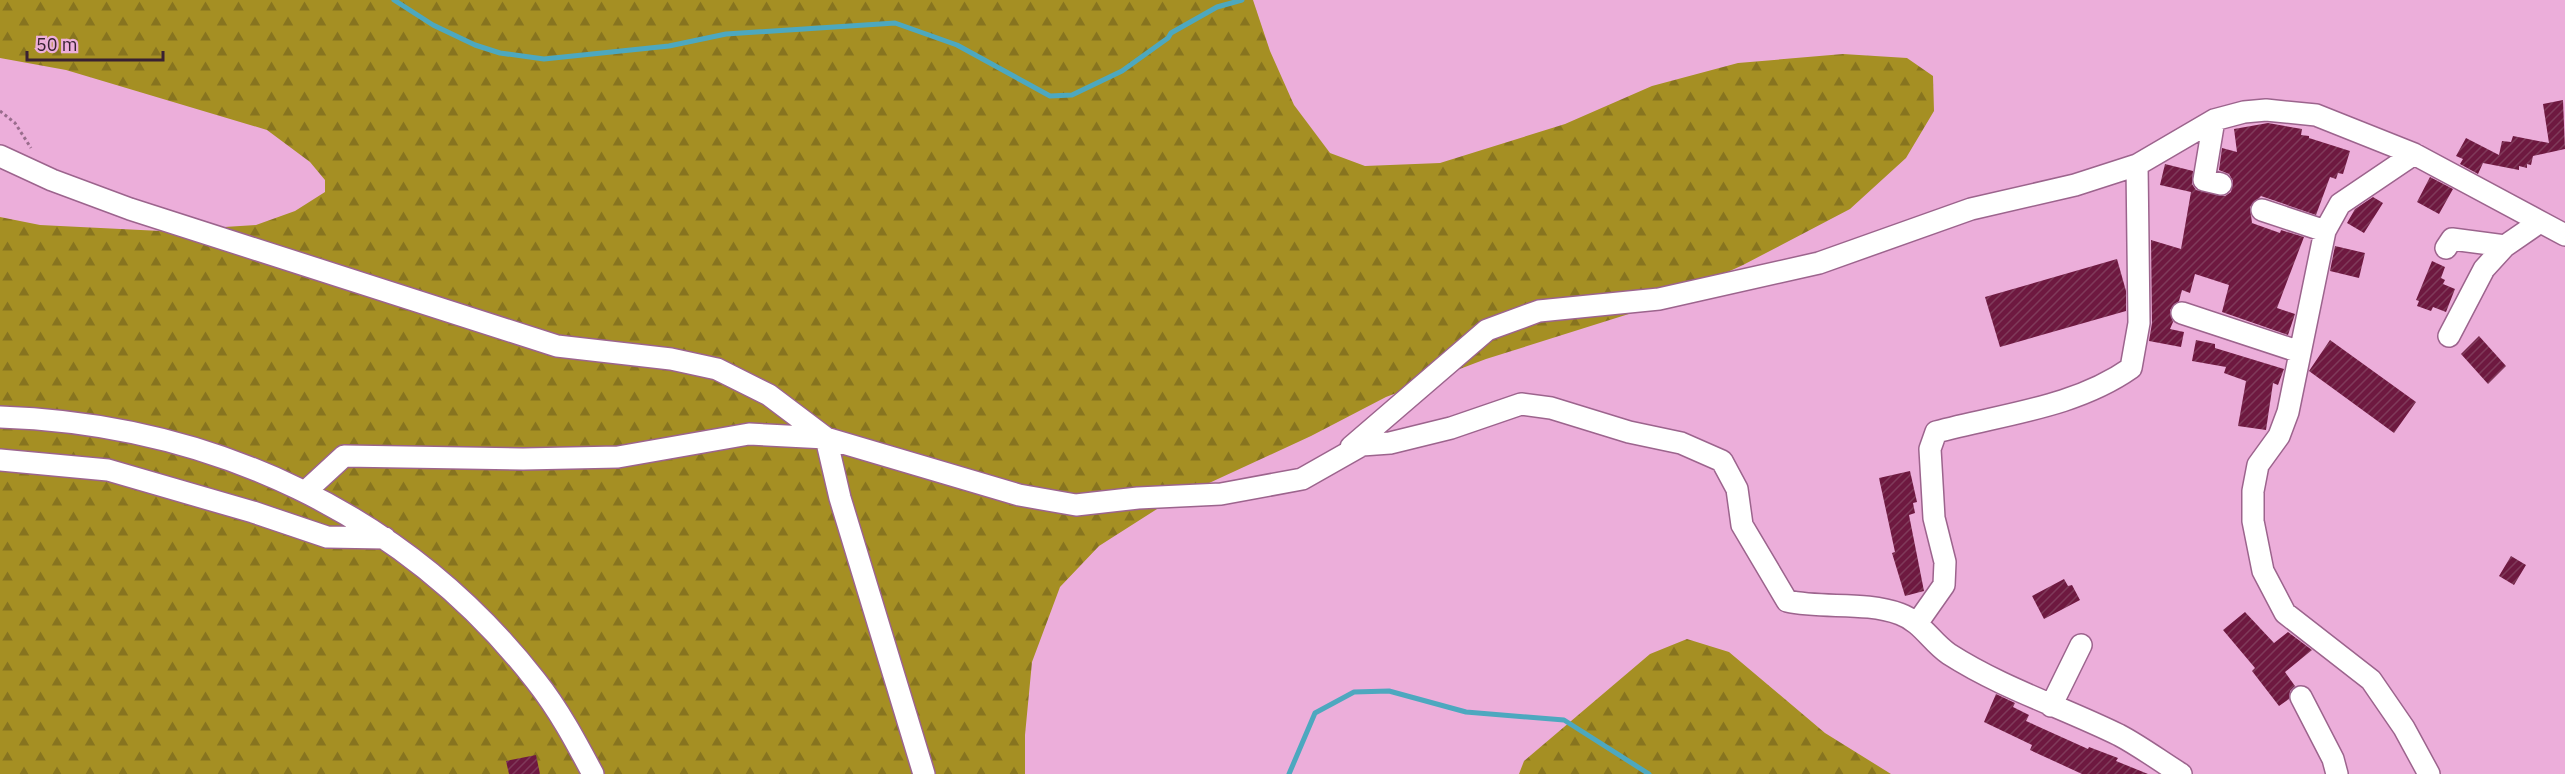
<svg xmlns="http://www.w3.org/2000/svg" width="2565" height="774" font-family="'IBM Plex Sans',sans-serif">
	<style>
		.forest { fill: url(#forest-firs) }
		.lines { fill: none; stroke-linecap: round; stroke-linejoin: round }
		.stream { stroke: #4da8bf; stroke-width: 5 }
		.building { fill: url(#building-hatch) }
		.minor-casing { stroke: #9c648d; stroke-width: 24 }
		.path { stroke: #996c8c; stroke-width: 3; stroke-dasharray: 3 3; stroke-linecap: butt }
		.minor { stroke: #fff; stroke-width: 21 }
	</style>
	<defs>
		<pattern id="forest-firs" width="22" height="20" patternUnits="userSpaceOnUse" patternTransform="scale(1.5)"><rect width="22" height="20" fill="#a58f23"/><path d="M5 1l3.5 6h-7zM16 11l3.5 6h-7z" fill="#87741f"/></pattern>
		<pattern id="building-hatch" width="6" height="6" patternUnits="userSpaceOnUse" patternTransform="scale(1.5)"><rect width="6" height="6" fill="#6e1940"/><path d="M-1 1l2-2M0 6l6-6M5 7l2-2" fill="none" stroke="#7f3a5a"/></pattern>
	</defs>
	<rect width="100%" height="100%" fill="#ecaeda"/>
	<path class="forest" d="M0,0H1253L1270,51L1294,105L1330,153L1365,166L1440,163L1565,124L1652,86L1738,63L1843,54L1907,58L1933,76L1934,111L1906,158L1850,209L1743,265L1651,307L1486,359L1386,397L1311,436L1168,502L1099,546L1060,587L1032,662L1025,735V774H0V217L40,225L161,231L256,225L295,211L325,192V180L310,162L267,130L66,70L0,58Z
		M1687,639L1729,652L1825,733L1891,774H1519L1524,761L1650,654Z"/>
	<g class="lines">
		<path class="stream" d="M394,0L433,25L475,45L500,53L544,59L669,46L726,34L895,23L957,45L1050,96L1072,95L1122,71L1168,38L1171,33L1217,7L1242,0
			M1289,774L1315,713L1354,692L1389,691L1466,712L1564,720L1649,774"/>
	</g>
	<path class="building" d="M2563,100L2565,149L2533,156L2531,165L2527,164V168L2519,166V170L2483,163L2478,174L2460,164L2463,159L2456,156L2466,138L2499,155L2502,141L2511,142L2513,136L2549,143L2543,104Z
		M2268,123L2302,129L2301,135L2309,136V138L2350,151L2343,174L2338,173L2336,179L2330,177L2316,215L2261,196L2250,207L2252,223L2280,233L2281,230L2304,237L2277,308L2295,314L2288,335L2222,312L2229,285L2195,274L2190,293L2182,290L2179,301L2170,310L2173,322L2170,329L2184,332L2181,347L2149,341L2152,323L2151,240L2181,249L2191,192L2160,185L2165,164L2193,171L2192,184L2196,190L2225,196L2231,192L2233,181L2229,174L2219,170L2222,148L2237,152L2234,129Z
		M2430,177L2453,189L2439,214L2417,202Z
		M2373,197L2383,203L2364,233L2347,223L2355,209Z
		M2335,246L2365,253L2359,278L2330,271Z
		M2117,259L2126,291V311L2000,347L1985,297Z
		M2432,261L2445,267L2441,278L2445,280L2443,284L2455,289L2446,312L2433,307L2431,311L2417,306L2419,301L2416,300Z
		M2479,336L2506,366L2488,384L2461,354Z
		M2196,340L2215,344V348L2284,369L2278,385L2273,383L2266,430L2238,426L2246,381L2224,373L2226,367L2192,361Z
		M2330,340L2416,402L2394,433L2309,371Z
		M1910,471L1917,502L1913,503L1915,513L1909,515L1924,591L1905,596L1892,553L1895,552L1879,478Z
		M2511,556L2526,565L2514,585L2499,576Z
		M2064,579L2068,586L2072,585L2080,600L2044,619L2032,596Z
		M2245,612L2274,643L2288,632L2312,650L2285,672L2295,686L2290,691L2289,699L2279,706L2252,671L2255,668L2223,630Z
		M1996,694L2015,703L2013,707L2029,715L2026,721L2088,749L2089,747L2118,758L2116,761L2148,774H2082L2030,750L2032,745L1984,722Z
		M536,755L540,774H509L506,761Z"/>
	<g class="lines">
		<g class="minor-casing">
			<path id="minor" d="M2214,120L2204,180L2221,184
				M2414,154L2340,204L2325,231L2288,412L2279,436L2258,465L2253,491V521L2263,571L2285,613L2371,680L2404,728L2429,774
				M0,156L52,180L130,209L557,346L671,359L717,369L769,395L826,438L840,498L924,774
				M2262,210L2325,231
				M2446,248L2452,239L2505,246
				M2182,313L2300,352
				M2449,336L2484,269L2505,246L2540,222
				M0,417C211,424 405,513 536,681C559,710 576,742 593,774
				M1351,447L1487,330L1539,311L1659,299L1819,263L1971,209L2075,185L2137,165L2214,120L2244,112L2266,110L2316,115L2414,154L2565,235
				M0,460L108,470L253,512L327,537L385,538
				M306,491L344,456L523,459L618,457L749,434L826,438L1019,495L1076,505L1138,498L1221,494L1302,479L1362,445L1390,443L1451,428L1521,404L1551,408L1629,432L1681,443L1722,461L1737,489L1742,525L1787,601C1823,609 1865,601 1900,614C1922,622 1931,642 1949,654C2002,688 2062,707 2119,735C2140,746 2160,761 2181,774
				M1918,622L1944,585L1945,562L1934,518L1930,449L1936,432C2002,414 2074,408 2131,368L2139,323L2137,165
				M2301,697L2333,759L2337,774
				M2051,706L2081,645"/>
		</g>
		<path class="path" d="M0,111L15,123L31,148"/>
		<use href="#minor" class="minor"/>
	</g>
	<path d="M27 51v9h136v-9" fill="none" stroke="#392132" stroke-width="3"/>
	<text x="36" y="51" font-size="18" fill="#392132" stroke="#ecaeda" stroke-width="4.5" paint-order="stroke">50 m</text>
</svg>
